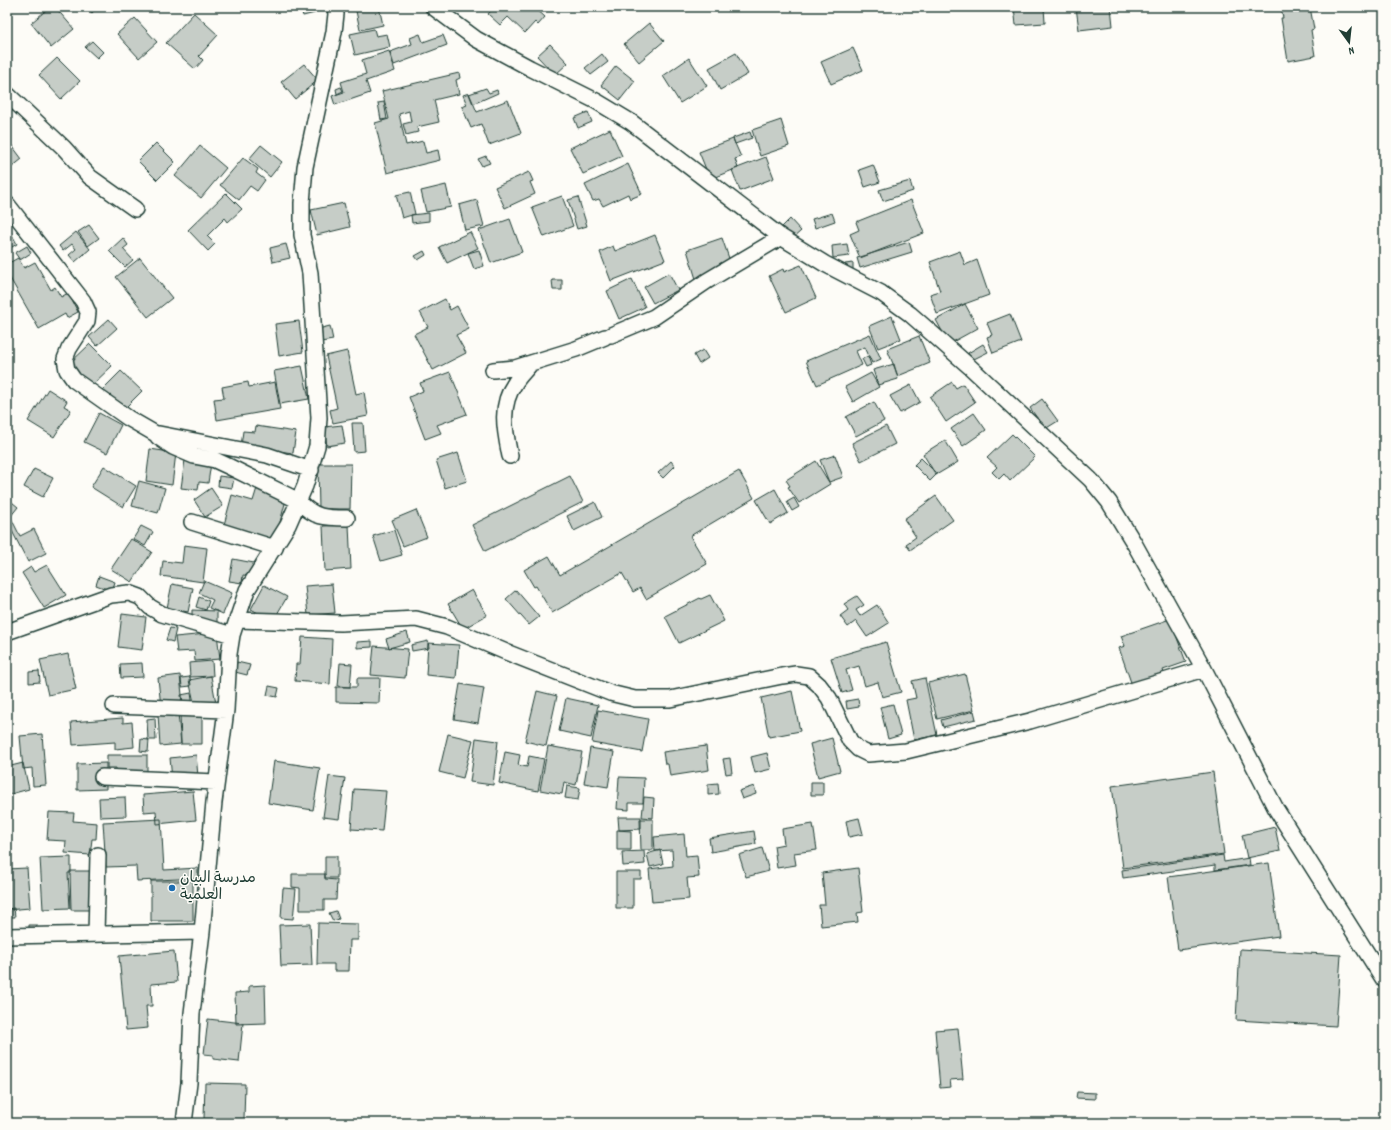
<svg xmlns="http://www.w3.org/2000/svg" width="1391" height="1130" font-family="Dekko,'Playpen Sans Arabic',sans-serif">
	<style>
		.building { fill: #c6cdc7; stroke: #1f3d34 }
		.lines { fill: none; stroke-linecap: round; stroke-linejoin: round }
		.minor-casing { stroke: #1f3d34; stroke-width: 18 }
		.minor { stroke: #fdfcf7; stroke-width: 15 }
		.poi-dot { fill: #1f6fb2; stroke: #fdfcf7; stroke-width: 1.5 }
		.labels { text-anchor: middle; dominant-baseline: central; stroke-width: 3; stroke-linejoin: round; paint-order: stroke }
		.poi-label { font-size: 15px; fill: #1f3d34; stroke: #fdfcf7; text-anchor: start }
	</style>
	<rect width="100%" height="100%" fill="#fdfcf7"/>
	<filter id="ink" filterUnits="userSpaceOnUse"><feTurbulence type="fractalNoise" baseFrequency=".025" numOctaves="2"/><feDisplacementMap in="SourceGraphic" scale="8" xChannelSelector="R" yChannelSelector="G"/><feConvolveMatrix kernelMatrix="1 2 1 2 8 2 1 2 1" color-interpolation-filters="sRGB"/></filter>
	<g filter="url(#ink)">
		<path class="building" d="M50,7H55L74,29L51,48L31,23Z
			M84,7H97L92,13Z
			M300,7H314H313L315,13L303,16Z
			M373,7H379L383,25L360,30L356,11Z
			M494,7H534L545,17L538,25L535,22L525,33L508,17L500,25L488,14Z
			M1014,7H1044L1045,23L1016,25Z
			M1076,7H1111L1113,26L1079,30Z
			M1281,7H1310L1314,29L1311,30L1315,56L1288,61L1281,18H1283Z
			M194,13L218,35L199,56L203,60L195,69L166,43Z
			M135,18L157,42L139,58L117,34Z
			M649,23L664,41L639,62L624,44Z
			M374,29L376,36L387,34L390,47L355,55L350,34Z
			M420,34L423,42L443,35L447,45L394,65L390,52L412,44L410,38Z
			M92,41L103,52L97,58L85,47Z
			M550,44L568,63L555,75L537,56Z
			M853,48L863,70L831,84L821,62Z
			M389,51L395,71L366,81L370,93L335,105L332,96L344,92L341,82L366,74L362,60Z
			M736,53L748,74L720,90L709,68Z
			M602,54L608,62L591,75L585,68Z
			M57,58L80,81L61,99L39,75Z
			M689,58L707,86L680,103L663,76Z
			M304,64L318,80L295,99L281,82Z
			M616,66L635,81L620,100L601,85Z
			M459,73L460,78L456,80L459,94L434,100L439,122L417,127L418,132L406,135L403,124L411,122L409,111L399,114L406,145L423,141L426,153L438,150L440,160L387,173L375,123L389,119L382,91Z
			M341,87L343,91L337,94L336,89Z
			M486,88L489,93L497,90L498,93L473,104L469,94Z
			M469,93L477,112L508,100L521,133L489,145L481,124L471,128L462,107L467,105L463,95Z
			M384,102L387,119L381,120L378,103Z
			M588,112L592,122L578,128L574,118Z
			M781,120L789,146L760,156L752,130Z
			M610,129L622,156L583,174L570,148Z
			M750,132L752,138L735,144L733,138Z
			M7,139L22,159L7,171Z
			M733,139L741,157L735,159L738,168L710,179L699,152Z
			M156,143L175,162L157,180L138,161Z
			M261,145L282,162L270,177L249,159Z
			M200,146L226,168L201,198L175,176Z
			M486,156L490,163L482,166L478,159Z
			M766,157L774,178L740,191L732,170Z
			M243,158L258,169L256,173L265,180L257,191L250,186L239,200L220,185Z
			M628,164L642,194L630,199L628,194L603,206L599,199L593,201L585,185Z
			M873,165L880,182L865,187L859,170Z
			M529,172L533,181L530,182L535,194L505,208L495,187Z
			M910,181L913,191L883,201L879,190Z
			M446,185L451,207L426,212L421,191Z
			M410,192L415,214L402,218L396,195Z
			M226,193L242,209L228,222L225,218L207,236L215,244L208,251L188,230Z
			M562,196L573,226L544,237L532,207Z
			M578,197L587,226L577,229L568,200Z
			M477,200L484,226L465,230L459,205Z
			M911,200L924,233L860,258L850,234L859,230L856,222Z
			M344,203L350,227L317,235L311,210Z
			M429,213V221L412,223L411,215Z
			M832,213L835,221L815,228L812,219Z
			M510,219L522,252L491,263L479,230Z
			M790,219L801,231L792,239L782,227Z
			M89,225L99,238L88,246L78,232Z
			M9,229L17,244L7,250V230Z
			M76,232L90,249L75,262L69,255L76,249L72,244L63,251L59,246Z
			M470,232L478,248L447,263L439,247Z
			M655,235L665,260L611,281L600,252L613,246L615,251Z
			M123,238L128,245L123,249L133,260L125,267L109,251Z
			M722,238L732,267L696,279L687,250Z
			M909,242L912,252L860,268L857,258Z
			M286,244L290,258L273,262L270,248Z
			M847,244L849,256L833,258L832,246Z
			M27,246L31,253L20,260L15,253Z
			M479,250L484,266L474,269L468,253Z
			M424,251L426,255L418,260L415,256Z
			M960,251L965,265L977,260L989,295L937,314L930,294L940,291L930,262Z
			M18,258L24,268L35,262L51,290L55,287L61,297L68,293L78,312L67,318L65,314L39,329L7,273V264Z
			M140,258L172,298L148,317L116,277Z
			M853,263V272L846,273L845,264Z
			M801,265L816,298L786,312L769,276L783,269L784,272Z
			M669,273L678,290L653,303L644,287Z
			M632,279L645,307L619,319L607,291Z
			M552,280H562V290H553Z
			M445,299L450,310L457,306L469,329L456,335L466,353L433,370L414,334L428,327L420,312Z
			M965,304L978,328L949,344L936,320Z
			M1010,314L1021,342L993,353L987,337L992,335L987,323Z
			M892,316L901,339L878,348L869,326Z
			M109,319L117,328L97,346L89,337Z
			M299,321L303,352L279,356L275,324Z
			M330,326L333,340L321,342L318,329Z
			M870,334L881,359L872,363L865,347L856,351L862,365L817,385L806,361Z
			M919,336L930,363L898,376L887,349Z
			M90,344L112,366L90,387L68,365Z
			M983,344L988,352L972,360L968,353Z
			M703,350L708,358L699,364L694,355Z
			M347,351L356,394L364,392L368,416L333,423L330,410L337,408L326,356Z
			M868,356L871,365L866,367L862,359Z
			M894,364L898,379L878,385L873,370Z
			M302,366L309,399L280,404L274,371Z
			M121,371L142,391L123,410L102,390Z
			M450,372L467,414L437,425L441,433L425,439L409,397L423,391L420,383Z
			M871,373L879,387L853,402L845,387Z
			M248,382L249,387L275,382L280,409L217,420L214,399L224,398L222,387Z
			M952,382L956,388L963,384L975,402L946,422L930,397Z
			M911,385L920,402L900,413L890,396Z
			M48,389L67,401L64,406L71,410L54,437L28,421Z
			M1042,399L1058,421L1045,429L1030,408Z
			M874,402L884,421L856,436L846,417Z
			M99,413L121,425L107,453L84,442Z
			M974,413L986,430L963,446L951,429Z
			M352,423H363L365,451L354,452Z
			M342,425L345,443L327,446L324,427Z
			M256,426L296,432L293,453L241,446L243,431L255,432Z
			M886,426L895,444L861,461L852,443Z
			M1012,434L1035,457L1010,481L1004,474L999,479L992,472L997,467L987,458Z
			M945,440L958,462L936,475L923,454Z
			M150,449L176,453L172,485L146,481Z
			M458,453L467,481L445,488L436,460Z
			M835,455L843,477L829,482L820,460Z
			M921,458L937,474L930,481L914,465Z
			M185,460L211,463L208,483L199,482L198,490L181,488Z
			M671,461L675,466L663,478L658,473Z
			M816,461L830,484L799,503L788,487L790,486L786,480Z
			M318,464H351L350,509H319Z
			M104,466L136,486L123,507L91,487Z
			M34,469L53,478L43,497L24,487Z
			M739,471L754,498L690,536L707,564L646,599L640,588L633,592L622,573L552,613L536,586L534,587L524,570L549,556L560,575Z
			M219,476L234,478L232,488L218,486Z
			M570,476L583,502L485,551L472,525Z
			M139,481L165,488L158,513L132,506Z
			M211,488L223,506L205,517L194,500Z
			M257,488L287,496L275,541L221,536L232,495L253,501Z
			M775,489L788,513L770,524L756,500Z
			M936,496L953,520L910,550L906,544L916,537L904,519Z
			M7,498L18,507L10,517L7,514Z
			M794,498L799,507L792,511L787,502Z
			M595,502L602,517L574,531L567,516Z
			M7,510L20,536L34,529L46,553L28,562L12,531L7,533Z
			M416,510L427,537L403,546L392,520Z
			M349,525L351,569L325,571L323,526Z
			M141,526L153,532L145,546L133,539Z
			M394,530L402,555L381,561L373,536Z
			M131,539L152,552L132,582L111,569Z
			M184,545L207,548L203,582L161,576L163,561L182,563Z
			M233,559L254,563L251,576L243,575L242,583L229,581Z
			M47,565L66,595L44,608L22,573L31,567L34,572Z
			M99,576L115,582L112,591L96,585Z
			M204,581L232,593L223,614L209,608L213,600L199,593Z
			M172,584L193,588L188,612L167,608Z
			M332,584L335,613L308,615L305,586Z
			M264,585L287,597L273,621L251,609Z
			M472,590L487,615L463,629L448,604Z
			M516,590L539,617L529,625L506,599Z
			M710,595L724,621L679,643L665,616L700,598L701,599Z
			M857,596L864,605L856,610L860,616L877,605L889,623L867,637L856,621L848,627L840,616L848,610L844,604Z
			M199,597L209,601L206,610L196,607Z
			M192,610L217,611V626H192Z
			M122,614L146,617L142,650L118,647Z
			M1170,619L1186,662L1163,670L1166,679L1134,691L1119,648L1125,646L1121,636Z
			M170,628L176,629L173,642L166,640Z
			M407,632L410,642L389,648L386,639Z
			M217,633L220,659L195,661L194,651L177,652L175,637Z
			M302,637L332,639L330,684L295,681L296,664H300Z
			M372,641V647L357,648V642Z
			M428,641L429,648L412,651L411,645Z
			M886,642L901,692L882,697L878,682L865,686L859,666L846,670L852,690L842,693L831,658Z
			M428,643L459,645L456,678L426,675Z
			M374,646L408,649L405,678L371,675Z
			M68,654L76,689L48,695L40,660Z
			M212,661L213,676L190,677L189,663Z
			M237,662L250,665L247,675L235,672Z
			M142,663L143,677L121,678L120,664Z
			M340,663L352,664L350,687L338,686Z
			M39,671L40,682L29,683V672Z
			M965,674L974,710L937,719L928,683Z
			M180,675L183,705L161,707L158,678Z
			M211,676L216,703L195,707L189,680Z
			M190,677L191,686L182,687L181,678Z
			M357,678H380L379,703L336,702V687H357Z
			M925,678L937,735L914,740L906,700L916,698L912,681Z
			M460,684L484,688L478,723L454,719Z
			M269,686L279,688L277,697L267,695Z
			M537,691L557,696L546,746L525,741Z
			M792,691L800,731L769,737L761,698Z
			M191,693L193,706L183,708L181,695Z
			M566,698L598,705L591,738L559,731Z
			M858,699L859,707L847,709L846,701Z
			M893,704L901,735L888,739L880,707Z
			M598,710L648,719L642,752L592,743Z
			M974,711L976,719L943,727L941,720Z
			M178,713L181,744L160,746L158,714Z
			M180,713H202V744H181Z
			M123,718V723L132,722L134,747L115,749V742L73,745L71,722Z
			M155,718L156,740H148L147,719Z
			M42,734L46,785L33,786L32,768L23,769L20,736Z
			M448,734L473,740L463,778L439,772Z
			M476,738L498,741L493,785L470,782Z
			M832,738L840,771L818,777L810,744Z
			M141,739L149,740L148,752L140,751Z
			M548,746L582,752L576,785L564,782L562,794L540,790Z
			M706,746L709,770L670,776L668,764H665L663,752Z
			M590,748L614,752L608,787L584,783Z
			M505,752L520,755L518,765L527,767L529,756L544,759L538,791L499,783Z
			M767,753L771,769L755,773L751,757Z
			M107,755H147V780H116V768H107Z
			M196,755L198,776L172,779L170,758Z
			M730,758L732,773L726,774L723,759Z
			M274,761L320,768L313,810L268,803Z
			M23,763L29,789L7,795V767Z
			M106,763V789L77,790V764Z
			M1213,772L1224,854L1123,868L1112,786Z
			M329,776L345,778L339,819L323,817Z
			M619,777L644,778L643,803H629V810L617,809Z
			M811,782H823V795H811Z
			M718,783L719,794L708,795V784Z
			M567,786L580,788L578,800L565,798Z
			M754,786L756,794L742,799L739,791Z
			M354,789L386,791L382,831L351,829Z
			M193,791L196,820L157,824L156,811L144,812L143,795Z
			M125,797L126,816L100,817L99,798Z
			M644,797L654,798L653,818L642,817Z
			M49,812L74,813L73,821L97,823L96,839H92L90,855L65,853L66,841L47,840Z
			M618,817H641V829L619,830Z
			M859,818L863,834L849,837L846,821Z
			M161,819L164,870L198,868V878L137,881L136,866L106,867L103,822Z
			M640,819H653V850H641Z
			M813,824L817,850L794,853L796,865L777,868L774,846L784,844L782,829Z
			M1275,827L1280,851L1247,858L1242,835Z
			M617,830L631,831V850H617Z
			M754,831L756,844L711,852L709,838Z
			M684,834L686,856L697,855L699,877L687,878L689,899L652,902L649,869L673,866L672,850L655,851L654,837Z
			M762,848L769,871L746,877L739,855Z
			M660,850L663,864L650,867L647,854Z
			M644,851L645,864L623,866L622,852Z
			M1223,855L1224,862L1249,858L1250,865L1215,870V865L1123,878L1122,870Z
			M325,856H337V878H325Z
			M71,857V873H68L70,908L43,909L40,858Z
			M1269,863L1279,936L1178,950L1168,877Z
			M27,868L30,908L7,910V869Z
			M858,868L863,912L857,913L858,922L821,926L819,905H825L822,873Z
			M70,871H92L93,910H71Z
			M616,872H641V879H633V908H616Z
			M292,874H325V879L337,880L336,900H324V910H300V888L292,887Z
			M151,881H193V921H151Z
			M283,888L296,889L293,919L281,918Z
			M14,908L15,917H7V909Z
			M336,911L339,919L333,921L329,913Z
			M318,923L358,924V940H350L349,971H334V964H317Z
			M310,924L312,965L281,966L279,925Z
			M29,925H37L36,932H29Z
			M1240,949L1341,955L1336,1026L1236,1020Z
			M174,951L177,982L151,984L152,1006H146L148,1028L126,1030L119,956Z
			M265,985L266,1023L236,1024L235,993L249,992V986Z
			M208,1019L243,1023L239,1062L213,1059V1055L204,1054Z
			M958,1028L963,1079L950,1080L951,1087L940,1088L935,1030Z
			M205,1083L245,1084L244,1119H204Z
			M1077,1092L1095,1093V1099L1076,1098Z"/>
		<g class="lines">
			<g class="minor-casing">
				<path id="minor" d="M433,7L476,39L530,68L596,101L631,122L781,237L825,264L881,293L910,314L969,366L1091,480L1109,502L1134,543L1204,669L1276,809L1384,980
					M7,94L64,148L90,177L135,209
					M7,204L83,301L88,312L87,321L69,349L65,359L67,370L74,380L128,418L154,433L267,455L311,470
					M611,335L654,317L707,281L781,237
					M493,370L515,368L576,349L605,337
					M158,437L173,447L194,456L215,460L230,467L299,501C313,518 326,518 347,518
					M510,456C505,431 499,406 515,383C519,376 526,370 531,363
					M192,522L275,548
					M237,620L341,623L416,619L447,627L506,652L610,693L635,699H670L782,676L796,674L809,676L819,685L829,698L850,741L858,749L868,754L906,751L1030,721L1204,669
					M7,632L111,595L129,593L140,597L150,607L162,614L232,635
					M114,706L226,710
					M102,777L216,782
					M96,934L98,855
					M7,936L202,932
					M184,1123L189,1083L192,1013L202,932L214,802L226,710L229,654L232,635L247,590L288,525L305,486L317,446L319,418L310,273L302,235V203L305,167L334,32L336,14L335,7"/>
			</g>
			<use href="#minor" class="minor"/>
		</g>
	</g>
	<circle class="poi-dot" cx="172" cy="888" r="4"/>
	<g class="labels">
		<g class="poi-label">
			<text x="180" y="879">مدرسة البيان<tspan x="180" dy="17">العلمية</tspan></text>
		</g>
	</g>
	<rect width="1391" height="1130" fill="none" stroke="#fdfcf7" stroke-width="24"/>
	<rect x="12" y="12" width="1367" height="1106" fill="none" stroke="#1f3d34" stroke-width="1.5" filter="url(#ink)"/>
	<g transform="translate(1349 42) rotate(165)" stroke="#fdfcf7" stroke-width="3" paint-order="stroke">
	<path d="M0-3L7 15L0 10L-7 15Z" fill="#1f3d34"/>
	<text y="-6" font-size="11" font-weight="bold" text-anchor="middle" fill="#1f3d34">N</text>
	</g>
</svg>
